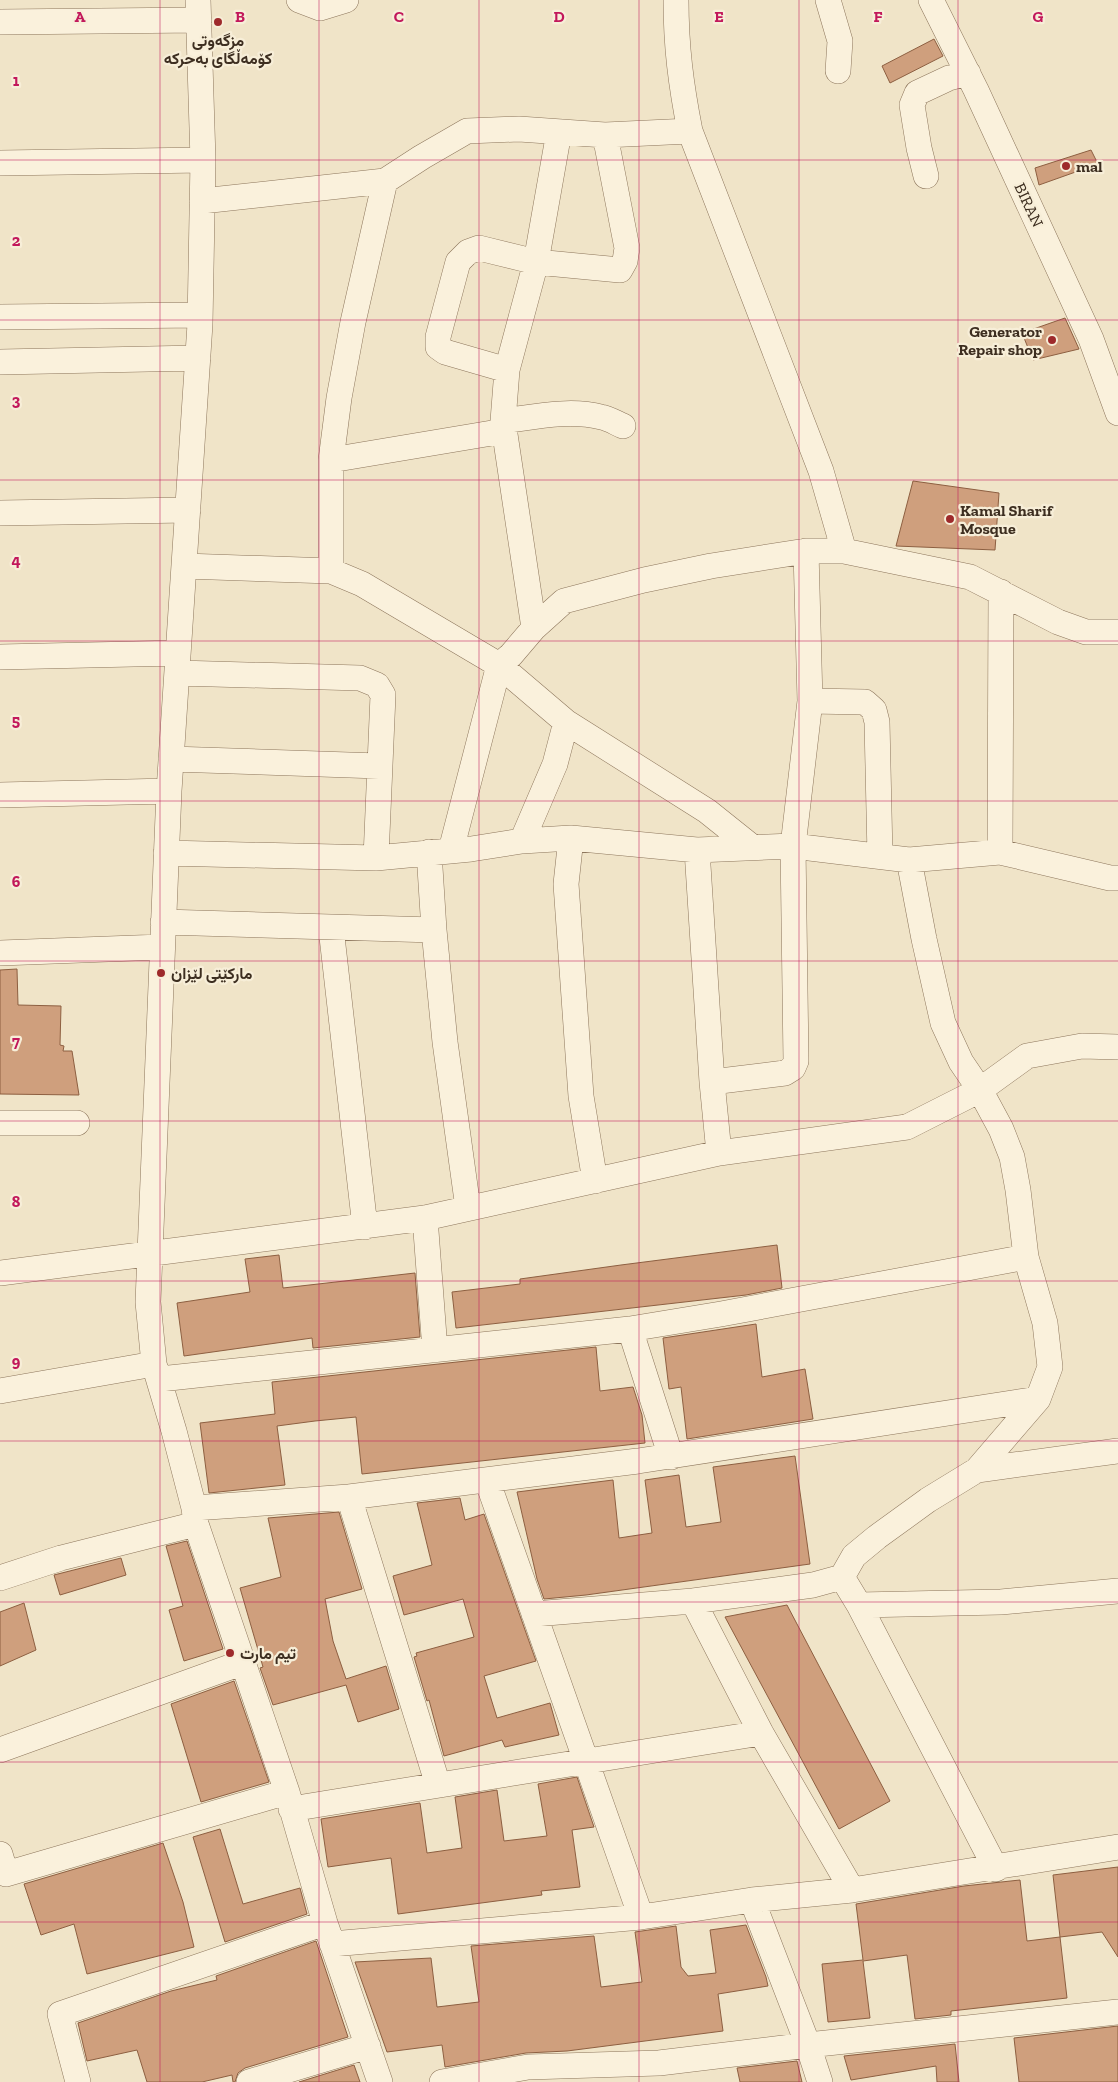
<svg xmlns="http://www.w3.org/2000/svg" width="1118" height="2082" font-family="'Zilla Slab',Vazirmatn,serif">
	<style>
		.building { fill: #cf9f7d; stroke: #8d5f41 }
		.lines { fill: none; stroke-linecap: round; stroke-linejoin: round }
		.minor-casing { stroke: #8d765c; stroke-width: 26 }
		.minor { stroke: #faf1dc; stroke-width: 25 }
		.grid { fill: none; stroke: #c2185b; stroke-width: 1; stroke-opacity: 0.55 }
		.poi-dot { fill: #9e2a2b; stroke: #f7eed8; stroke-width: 2 }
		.labels { text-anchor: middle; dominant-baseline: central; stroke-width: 4.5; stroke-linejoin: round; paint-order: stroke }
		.poi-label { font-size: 16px; font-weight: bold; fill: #3d2e20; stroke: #f7eed8; text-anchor: start }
		.street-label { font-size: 16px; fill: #3d2e20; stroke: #f7eed8 }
		.grid-label { font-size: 16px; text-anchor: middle; font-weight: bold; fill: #c2185b; stroke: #f7eed8; stroke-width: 4.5; stroke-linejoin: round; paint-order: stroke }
	</style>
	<rect width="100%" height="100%" fill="#f0e4c8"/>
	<path class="building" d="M934,39L943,56L890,83L882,66Z
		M1091,150L1098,164L1039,185L1035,168Z
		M1065,318L1079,349L1033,360L1022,333Z
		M913,481L999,493L995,550L896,546Z
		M17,969L18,1005L61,1006L60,1045L64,1046L63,1051H72L79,1095L0,1094V970Z
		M777,1245L782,1288L746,1295L456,1328L452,1292L520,1284V1279L621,1265Z
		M279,1255L283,1288L415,1273L420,1337L313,1348L312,1338L184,1356L177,1303L250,1292L245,1259Z
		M756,1324L762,1377L805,1369L813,1419L687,1439L681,1387L669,1389L663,1338Z
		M596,1347L600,1391L633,1387L642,1415L645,1443L362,1474L356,1417L315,1421L277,1426L285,1485L209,1493L200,1423L275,1414L272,1382Z
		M795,1456L810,1564L586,1595L544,1599L537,1579L517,1492L613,1480L619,1538L652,1533L645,1480L679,1475L686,1527L721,1522L713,1467Z
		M460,1498L465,1520L484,1514L536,1661L484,1676L497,1718L550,1703L559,1735L505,1747L502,1740L444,1756L429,1700L427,1701L414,1657L417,1656L416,1653L474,1637L463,1599L404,1615L393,1576L432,1565L417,1503Z
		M339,1512L362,1589L325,1599L333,1641L346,1679L386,1666L399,1709L358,1722L346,1685L273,1705L260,1668L263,1667L240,1588L281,1577L268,1518Z
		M187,1541L223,1649L184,1661L169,1610L183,1606L166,1546Z
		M121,1558L126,1575L60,1595L54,1575Z
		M24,1603L36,1650L0,1666V1612Z
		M787,1605L890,1801L839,1829L725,1617Z
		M234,1681L269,1782L201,1802L171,1704Z
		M577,1777L594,1827L572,1830L580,1887L541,1891L542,1895L398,1914L391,1858L328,1867L321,1819L420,1803L427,1853L462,1848L455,1797L497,1790L504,1841L547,1836L538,1784Z
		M220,1829L243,1904L300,1888L307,1914L225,1942L193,1837Z
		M163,1843L183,1902L194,1947L87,1974L74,1924L41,1935L24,1884Z
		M1118,1867V1957L1102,1932L1060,1937L1053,1875Z
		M1020,1880L1027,1941L1060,1937L1067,1998L951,2011V2015L915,2019L907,1955L863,1961L870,2018L828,2022L822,1964L863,1960L856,1904L964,1886Z
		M746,1925L766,1977L768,1986L718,1994L723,2031L567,2051L526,2053L445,2067L442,2045L387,2052L355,1962L431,1958L437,2007L479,2002L471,1946L594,1936L601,1987L642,1982L635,1932L676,1926L681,1967L688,1976L716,1973L710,1930Z
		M316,1941L348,2037L245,2068L238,2073L235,2082H233L232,2075L202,2082H147L137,2050L87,2061L78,2023L171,1991L217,1980L216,1976Z
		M1118,2026V2082H1019L1014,2038Z
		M955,2044L959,2082H937L936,2066L851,2080L844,2056Z
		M797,2061L802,2082H740L737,2068Z
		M354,2065L360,2082H299Z"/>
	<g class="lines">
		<g class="minor-casing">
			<path id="minor" d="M198,0L203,160L200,324L169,791L148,1302L154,1364L174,1431L194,1508L196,1524L287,1792L325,1923L380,2082
				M299,0L320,8L346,0
				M676,0C676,47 681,85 690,131L821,471L844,551
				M828,0L840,41L838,71
				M931,0L976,90L1091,339L1118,413
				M0,22L199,20
				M0,163L203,160
				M926,176L919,148L912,105L917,93L949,78L968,73
				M202,201L385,181L422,157L467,131L519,129L605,135L690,131
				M0,317L200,315
				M0,362L198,358
				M507,370L445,352L438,347V337L458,262L468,252L479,248L536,262L620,270L625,261L627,248L605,135
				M503,421C534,417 570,409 601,417C608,418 616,423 623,426
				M331,460L504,431
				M0,513L188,510
				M184,566L331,571L362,584L499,665L566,722L707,811L752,847
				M331,571V460L339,398L353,322L385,181
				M534,628L503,421L507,370L536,262L559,132
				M0,657L178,653
				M178,673L360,678L377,685L383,695L376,858
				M810,701L865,702L874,710L877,722L880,856
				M171,759L379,766
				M0,795L169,791
				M571,838L566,884L581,1096L595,1181
				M522,841L555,764L566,722
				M451,850L499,665L511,655L534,628L564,601L644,580L711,566L806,551H844L970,577L1058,622L1086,632H1118
				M697,850L712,1082L719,1153
				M429,852L434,930L445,1042L468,1208
				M1000,852L1001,592
				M166,853L376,858L471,849L522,841L571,838L697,850L793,846L909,860L1000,852L1110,878H1118
				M163,922L434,930
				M331,928L365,1227
				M0,953L162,947
				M712,1082L785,1073L793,1068L796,1061L793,846L810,701L806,551
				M0,1123H77
				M425,1218L435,1350
				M0,1273L425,1218L719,1153L907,1127L980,1090L1027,1056L1082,1046L1118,1047
				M630,1329L671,1457
				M160,1379L630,1329L721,1314L1026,1257
				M0,1391L154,1364
				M977,1470L1118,1451
				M487,1480L641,1917
				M349,1497L438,1785
				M194,1508L349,1497L638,1461L1038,1399
				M842,1577L859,1605L996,1869
				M0,1578L61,1558L196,1524
				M693,1601L761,1733L852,1890
				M859,1605L1001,1602L1118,1591
				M534,1614L693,1601L813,1585L842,1577L854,1556L877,1537L928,1500L977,1470L1038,1399L1050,1367L1045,1323L1026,1257L1018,1190L1012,1157L1001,1129L980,1090L961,1062L943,1023L924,939L909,860
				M0,1750L244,1662
				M291,1809L761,1733
				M0,1854L6,1874L287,1792
				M752,1900L808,2045L820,2082
				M332,1944L641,1917L752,1900L852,1890L1118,1847
				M78,2082L60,2014L325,1923
				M249,2082L368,2046
				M442,2082L528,2067L659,2063L808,2045L1118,2012"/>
		</g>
		<use href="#minor" class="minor"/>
	</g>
	<path class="grid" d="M160,0V2082M319,0V2082M479,0V2082M639,0V2082M799,0V2082M958,0V2082M0,160H1118M0,320H1118M0,480H1118M0,641H1118M0,801H1118M0,961H1118M0,1121H1118M0,1281H1118M0,1441H1118M0,1602H1118M0,1762H1118M0,1922H1118"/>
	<g class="poi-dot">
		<circle cx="218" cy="22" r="5"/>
		<circle cx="1066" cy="166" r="5"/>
		<circle cx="1052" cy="340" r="5"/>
		<circle cx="950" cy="519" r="5"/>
		<circle cx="161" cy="973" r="5"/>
		<circle cx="230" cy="1653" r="5"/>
	</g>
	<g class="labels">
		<g class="poi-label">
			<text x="218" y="40" text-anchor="middle">مزگەوتی<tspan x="218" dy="18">کۆمەڵگای بەحرکە</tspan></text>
			<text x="1076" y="166">mal</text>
			<text x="1042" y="331" text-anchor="end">Generator<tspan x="1042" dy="18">Repair shop</tspan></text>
			<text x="960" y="510">Kamal Sharif<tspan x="960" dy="18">Mosque</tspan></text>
			<text x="171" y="973">مارکێتی لێزان</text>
			<text x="240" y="1653">تيم مارت</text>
		</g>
		<g class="street-label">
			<text transform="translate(1029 205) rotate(65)">BIRAN</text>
		</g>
	</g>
	<g class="grid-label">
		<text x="80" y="22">A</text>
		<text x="240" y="22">B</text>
		<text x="399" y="22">C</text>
		<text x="559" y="22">D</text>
		<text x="719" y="22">E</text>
		<text x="878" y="22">F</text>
		<text x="1038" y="22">G</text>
		<text x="16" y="86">1</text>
		<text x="16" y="246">2</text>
		<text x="16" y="406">3</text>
		<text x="16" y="566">4</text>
		<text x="16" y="726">5</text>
		<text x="16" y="887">6</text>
		<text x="16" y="1047">7</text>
		<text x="16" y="1207">8</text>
		<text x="16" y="1367">9</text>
	</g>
</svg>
